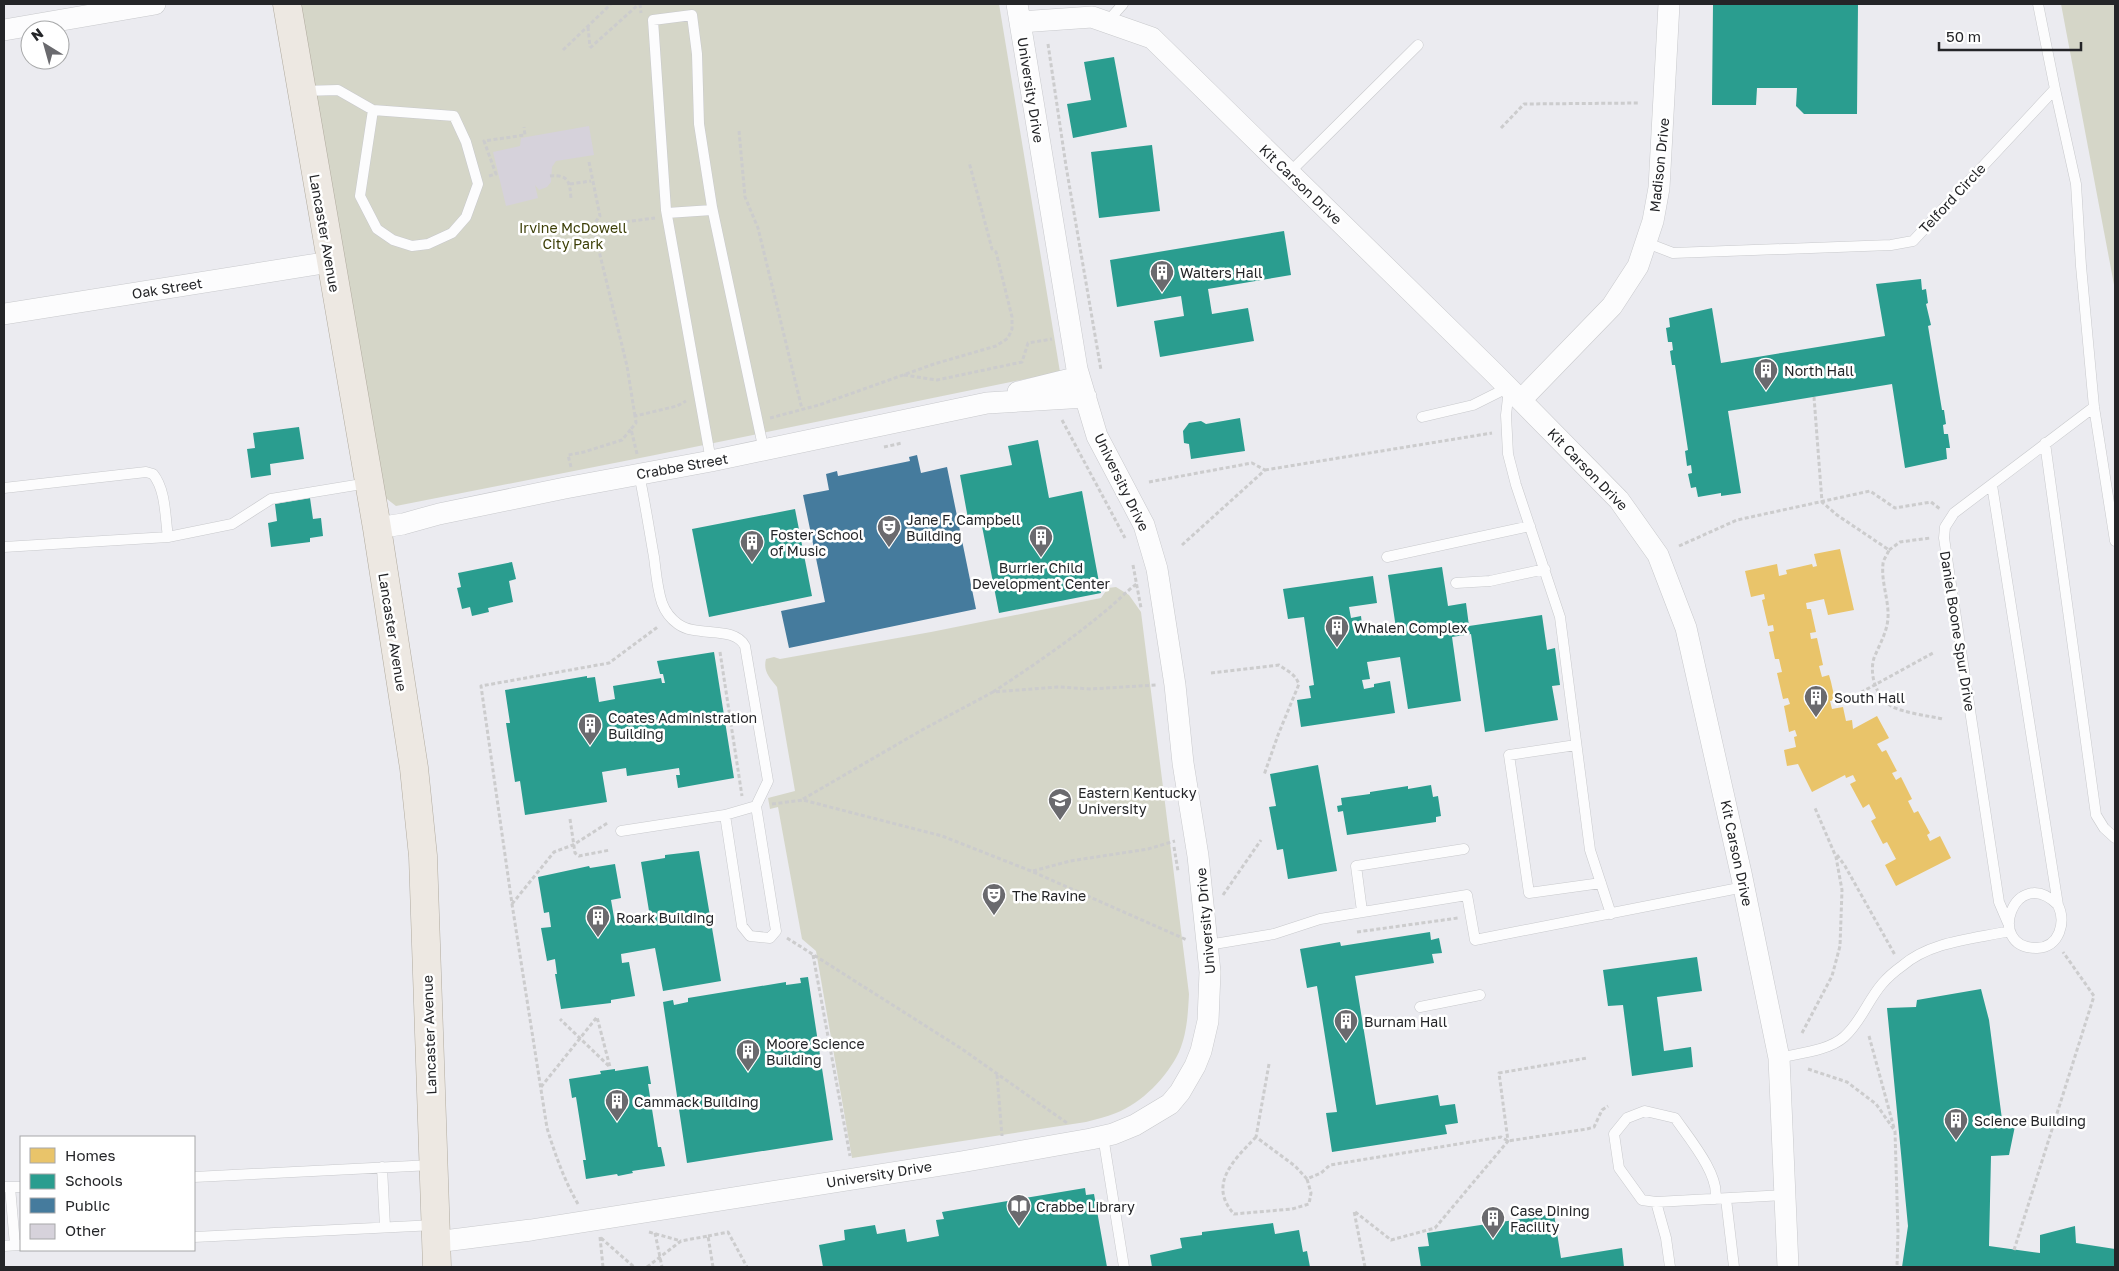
<svg xmlns="http://www.w3.org/2000/svg" width="2119" height="1271" viewBox="0 0 2119 1271" font-family="'Golos Text',sans-serif">
  <style>
    .green { fill: #d5d6c8 }
    .homes { fill: #e9c46a }
    .schools { fill: #2a9d8f }
    .public { fill: #457b9d }
    .building { fill: #d6d2db }
    .lines { fill: none; stroke-linecap: round; stroke-linejoin: round }
    .lane-casing { stroke: #c8c9cc; stroke-width: 11 }
    .street-casing { stroke: #c8c9cc; stroke-width: 22 }
    .primary-casing { stroke: #b1ab9f; stroke-width: 29 }
    .path { stroke: #cccccd; stroke-width: 3; stroke-dasharray: 4 2.5; stroke-linecap: butt }
    .lane { stroke: #fcfcfd; stroke-width: 10 }
    .street { stroke: #fcfcfd; stroke-width: 21 }
    .primary { stroke: #ede8e2; stroke-width: 28 }
    .labels { text-anchor: middle; dominant-baseline: central; stroke-width: 5; stroke-linejoin: round; paint-order: stroke }
    .street-label { font-size: 14px; fill: #242528; stroke: #fff }
    .park-label { font-size: 14px; fill: #3d3f08; stroke: #fff }
    .poi-label { font-size: 14px; fill: #242528; stroke: #fff; text-anchor: start }
  </style>
  <rect width="100%" height="100%" fill="#ebebf0"/>
  <path class="green" d="M 298,4 L 999,4 L 1060,372 L 650,456 L 396,506 L 378,492 Z
    M 2061,4 L 2115,4 L 2115,290 Z
    M 1116,587 L 1129,595 L 1141,612 L 1189,994 C 1188,1013 1187,1034 1179,1052 C 1167,1077 1142,1103 1116,1113 C 1106,1117 1096,1119 1086,1122 L 852,1158 L 816,951 L 802,939 L 778,807 L 770,809 L 768,798 L 795,791 L 777,687 C 769,677 763,671 766,659 L 774,657 L 780,659 L 931,632 L 1101,598 L 1108,588 Z"/>
  <path class="homes" d="M 1840,549 L 1854,610 L 1828,615 L 1824,599 L 1806,603 L 1807,609 L 1811,609 L 1816,632 L 1810,633 L 1811,639 L 1817,638 L 1823,665 L 1819,666 L 1822,677 L 1829,675 L 1831,682 L 1835,700 L 1830,701 L 1832,709 L 1843,707 L 1846,721 L 1852,720 L 1853,729 L 1877,716 L 1889,738 L 1877,744 L 1882,752 L 1886,750 L 1897,771 L 1892,773 L 1896,780 L 1901,777 L 1912,799 L 1908,801 L 1914,813 L 1918,811 L 1930,833 L 1927,835 L 1930,841 L 1940,836 L 1951,858 L 1896,886 L 1885,865 L 1896,859 L 1887,842 L 1883,844 L 1871,821 L 1876,818 L 1869,804 L 1863,808 L 1850,784 L 1856,781 L 1853,775 L 1846,778 L 1845,775 L 1812,792 L 1798,764 L 1787,766 L 1784,750 L 1796,747 L 1794,737 L 1797,736 L 1795,730 L 1789,732 L 1784,706 L 1790,704 L 1788,698 L 1783,699 L 1777,673 L 1782,672 L 1779,659 L 1775,659 L 1769,632 L 1774,631 L 1773,625 L 1768,626 L 1762,600 L 1765,599 L 1764,594 L 1751,597 L 1745,571 L 1777,564 L 1779,576 L 1787,574 L 1786,570 L 1812,564 L 1813,567 L 1817,566 L 1814,554 Z"/>
  <path class="schools" d="M 1713,4 L 1858,4 L 1857,114 L 1804,114 L 1796,106 L 1797,88 L 1757,88 L 1756,105 L 1712,105 Z
    M 1114,57 L 1127,127 L 1073,138 L 1067,104 L 1091,100 L 1084,62 Z
    M 1152,145 L 1160,211 L 1099,218 L 1091,152 Z
    M 1284,231 L 1291,275 L 1208,289 L 1212,314 L 1248,308 L 1254,341 L 1160,357 L 1154,321 L 1184,316 L 1181,296 L 1117,307 L 1110,260 Z
    M 1921,279 L 1922,290 L 1926,289 L 1928,303 L 1926,304 L 1931,325 L 1928,326 L 1942,410 L 1944,410 L 1946,424 L 1943,425 L 1944,434 L 1948,434 L 1950,448 L 1946,448 L 1947,459 L 1905,468 L 1892,384 L 1728,411 L 1741,493 L 1721,496 L 1721,493 L 1698,497 L 1696,487 L 1691,488 L 1688,474 L 1692,473 L 1691,465 L 1687,466 L 1685,451 L 1688,450 L 1675,365 L 1672,365 L 1670,351 L 1673,350 L 1672,342 L 1668,342 L 1666,328 L 1670,327 L 1669,318 L 1712,308 L 1721,363 L 1885,336 L 1876,284 Z
    M 1240,418 L 1245,451 L 1191,459 L 1189,444 L 1184,443 L 1183,431 L 1189,423 L 1201,421 L 1206,424 Z
    M 299,427 L 304,459 L 270,464 L 271,475 L 251,478 L 247,449 L 255,448 L 253,433 Z
    M 1038,440 L 1049,498 L 1082,491 L 1101,593 L 999,613 L 981,521 L 969,524 L 960,475 L 1012,465 L 1008,446 Z
    M 310,498 L 313,519 L 321,518 L 323,536 L 310,538 L 310,542 L 271,547 L 268,523 L 277,521 L 275,504 Z
    M 795,509 L 812,596 L 709,617 L 692,529 Z
    M 512,562 L 516,579 L 509,581 L 513,602 L 488,608 L 489,612 L 472,616 L 470,607 L 462,609 L 457,588 L 461,587 L 458,573 Z
    M 1442,567 L 1448,606 L 1466,603 L 1469,626 L 1542,615 L 1547,650 L 1555,648 L 1560,685 L 1552,686 L 1558,720 L 1485,732 L 1471,634 L 1452,637 L 1461,701 L 1408,709 L 1400,657 L 1367,662 L 1370,679 L 1362,680 L 1364,689 L 1374,687 L 1374,684 L 1390,681 L 1395,713 L 1301,727 L 1297,700 L 1311,698 L 1309,686 L 1314,685 L 1304,617 L 1288,619 L 1283,589 L 1373,576 L 1377,603 L 1349,607 L 1351,618 L 1361,616 L 1363,633 L 1396,628 L 1388,575 Z
    M 714,652 L 734,778 L 678,788 L 676,775 L 680,775 L 679,768 L 627,776 L 626,768 L 602,772 L 607,802 L 525,815 L 520,781 L 515,782 L 506,723 L 510,723 L 505,690 L 587,676 L 587,678 L 595,677 L 599,702 L 615,699 L 613,686 L 661,678 L 662,683 L 665,683 L 663,674 L 660,674 L 657,661 Z
    M 1318,765 L 1337,871 L 1288,879 L 1283,849 L 1277,850 L 1269,807 L 1276,806 L 1270,774 Z
    M 1431,785 L 1433,797 L 1438,796 L 1441,816 L 1436,817 L 1436,822 L 1347,835 L 1343,811 L 1338,812 L 1337,806 L 1342,805 L 1341,798 L 1370,794 L 1370,792 L 1408,786 L 1408,789 Z
    M 699,851 L 721,981 L 663,991 L 655,948 L 621,954 L 622,963 L 629,962 L 635,996 L 611,1000 L 611,1003 L 561,1009 L 555,974 L 557,974 L 555,959 L 547,961 L 541,928 L 551,927 L 549,912 L 544,913 L 538,877 L 589,866 L 590,868 L 615,864 L 621,898 L 611,900 L 615,923 L 650,917 L 641,862 L 665,858 L 665,855 Z
    M 1430,932 L 1431,940 L 1439,938 L 1442,953 L 1432,954 L 1434,963 L 1355,976 L 1376,1105 L 1438,1095 L 1440,1106 L 1455,1104 L 1458,1123 L 1445,1125 L 1447,1134 L 1332,1152 L 1326,1113 L 1337,1112 L 1317,986 L 1307,988 L 1300,949 L 1340,942 L 1341,946 Z
    M 1697,957 L 1702,991 L 1657,997 L 1664,1051 L 1691,1047 L 1693,1067 L 1632,1076 L 1623,1005 L 1608,1006 L 1603,970 Z
    M 808,977 L 833,1140 L 687,1163 L 663,1002 L 673,1000 L 674,1005 L 688,1002 L 688,998 L 786,982 L 786,985 L 801,983 L 800,978 Z
    M 1981,989 L 1989,1020 L 2003,1127 L 2015,1126 L 2009,1155 L 1991,1156 L 1989,1246 L 2040,1253 L 2040,1235 L 2075,1226 L 2076,1243 L 2115,1249 L 2115,1267 L 1902,1267 L 1908,1226 L 1887,1008 L 1916,1007 L 1917,1000 Z
    M 648,1066 L 651,1084 L 648,1084 L 658,1147 L 661,1147 L 665,1166 L 632,1171 L 633,1173 L 618,1176 L 617,1174 L 586,1179 L 583,1160 L 586,1160 L 576,1097 L 572,1098 L 569,1079 L 601,1074 L 600,1071 L 615,1069 L 615,1071 Z
    M 1085,1188 L 1086,1195 L 1094,1194 L 1107,1267 L 823,1267 L 819,1245 L 845,1240 L 844,1230 L 875,1225 L 877,1234 L 905,1229 L 907,1242 L 939,1236 L 936,1220 L 944,1219 L 942,1212 Z
    M 1554,1214 L 1561,1258 L 1622,1248 L 1624,1267 L 1421,1267 L 1418,1247 L 1429,1246 L 1427,1233 Z
    M 1273,1223 L 1275,1234 L 1299,1230 L 1303,1252 L 1307,1251 L 1310,1267 L 1152,1267 L 1150,1255 L 1182,1248 L 1180,1238 L 1202,1235 L 1202,1232 Z"/>
  <path class="public" d="M 917,455 L 921,473 L 947,467 L 976,609 L 789,648 L 781,611 L 825,602 L 803,495 L 829,490 L 826,474 L 837,471 L 838,476 L 910,461 L 909,457 Z"/>
  <path class="building" d="M 589,126 L 594,155 L 556,161 L 552,167 L 551,182 L 547,187 L 539,190 L 535,185 L 538,198 L 506,206 L 493,152 L 520,146 L 521,138 Z"/>
  <g class="lines">
    <g class="lane-casing">
      <path id="lane" d="M 1107,22 L 1123,4
        M 2055,89 L 2076,184 L 2081,266 L 2094,407 L 2115,541
        M 302,91 L 338,90 L 373,110 L 454,116 L 466,142 L 478,184 L 466,217 L 452,233 L 428,244 L 412,246 L 393,240 L 377,229 L 360,196 L 373,110
        M 1289,173 L 1418,45
        M 667,213 L 712,210
        M 1647,243 L 1673,253 L 1891,245 L 1913,241 L 2055,89 L 2038,4
        M 1509,389 L 1506,415 L 1508,454 L 1516,485 L 1560,617 L 1590,850 L 1611,914
        M 1422,417 L 1473,405 L 1509,387
        M 2045,443 L 2096,815 L 2104,828 L 2115,838
        M 711,461 L 666,210 L 653,20 L 692,15 L 697,54 L 699,124 L 712,207 L 764,451
        M 1992,485 L 2058,905 C 2066,922 2060,947 2037,948 C 1984,949 2015,862 2058,905
        M 4,488 L 146,472 L 153,474 C 166,490 165,517 168,537
        M 4,547 L 168,537 L 232,524 L 271,499 L 368,483
        M 1387,557 L 1530,526
        M 1456,583 L 1490,581 L 1545,569
        M 1576,745 L 1509,755 L 1529,893 L 1601,883
        M 725,815 L 742,926 L 750,936 L 770,938 L 776,931 L 756,806
        M 621,831 L 725,815 L 756,806 L 768,781 L 745,646 C 734,625 697,638 678,624 C 671,619 665,611 662,603 C 657,588 656,572 654,557 C 649,529 645,502 639,474
        M 1362,911 L 1356,866 L 1464,849
        M 2008,923 L 1999,902 L 1944,538 L 1945,527 L 1954,513 L 2094,407
        M 1208,945 L 1274,934 L 1320,919 L 1467,895 L 1475,940 L 1744,887
        M 1420,1007 L 1480,995
        M 1779,1058 C 1799,1053 1828,1051 1844,1037 C 1861,1022 1868,1000 1882,984 C 1888,977 1895,971 1902,966 C 1931,941 1974,939 2010,931
        M 1103,1136 L 1124,1267
        M 382,1167 L 385,1227
        M 194,1177 L 432,1165
        M 5,1187 L 21,1187
        M 10,1187 L 15,1245
        M 1715,1199 C 1721,1176 1688,1137 1675,1118 L 1645,1111 L 1627,1118 L 1614,1134 L 1619,1168 L 1642,1200 L 1656,1202 L 1785,1195
        M 1726,1199 L 1734,1267
        M 1656,1202 L 1666,1238 L 1670,1267
        M 194,1237 L 435,1225
        M 4,1246 L 20,1245"/>
    </g>
    <g class="street-casing">
      <path id="street" d="M 1020,22 L 1092,17 L 1152,38 L 1494,373 L 1619,500 L 1658,555 L 1686,628 L 1741,873 L 1779,1058 L 1788,1267
        M 4,30 L 155,4
        M 4,314 L 330,262
        M 1018,392 L 1079,377
        M 1521,400 L 1612,306 L 1638,266 L 1653,221 L 1659,188 L 1669,4
        M 377,528 L 403,524 L 439,514 L 565,488 L 711,461 L 987,403 L 1086,397
        M 436,1242 L 531,1230 L 961,1162 L 1091,1139 L 1113,1134 L 1135,1125 L 1170,1104 L 1180,1092 L 1195,1066 L 1201,1051 L 1208,1021 L 1210,972 L 1198,856 L 1183,763 L 1175,685 L 1157,569 L 1144,525 L 1097,436 L 1077,369 L 1017,4"/>
    </g>
    <g class="primary-casing">
      <path id="primary" d="M 287,4 L 377,528 L 414,768 L 423,856 L 437,1267"/>
    </g>
    <path class="path" d="M 640,4 L 641,13
      M 588,27 L 590,47
      M 1048,44 L 1066,166 L 1101,370
      M 590,48 L 639,4
      M 563,50 L 611,4
      M 1501,128 L 1524,104 L 1640,103
      M 739,131 L 745,197 L 758,228 L 802,409
      M 589,162 L 600,216 L 593,225
      M 489,176 L 496,174 L 484,141 L 525,135 L 524,127
      M 550,176 C 569,174 570,183 571,199
      M 570,184 L 591,181
      M 904,375 L 937,380 L 1022,362 L 1028,343 L 1052,339
      M 1814,397 L 1822,502 L 1837,515 L 1889,550 C 1887,555 1883,560 1883,564 C 1881,582 1889,600 1888,618 C 1887,633 1879,645 1874,658 C 1869,674 1876,697 1891,706 C 1903,713 1930,716 1943,719
      M 635,416 L 627,366 L 593,226 L 655,218
      M 770,418 L 819,405 L 934,364 L 996,346 L 1008,338 L 1012,329 L 1012,317 L 996,252 L 992,249 L 969,162
      M 1062,420 L 1125,538
      M 884,447 L 902,443
      M 637,454 L 631,429 L 636,423 L 635,416 L 677,406 L 686,401
      M 571,467 L 568,455 L 584,452 L 622,440 L 631,429
      M 1265,470 L 1492,433
      M 1149,482 L 1252,463 L 1265,470 L 1182,545
      M 1679,546 L 1737,520 L 1870,491 L 1895,508 L 1931,502 L 1940,509
      M 1889,550 L 1900,542 L 1930,538
      M 1133,565 L 1141,608
      M 720,652 L 742,796
      M 1211,673 L 1279,665 L 1291,673 L 1296,678 L 1299,684 L 1278,735 L 1264,775
      M 993,692 C 1031,667 1068,642 1103,613 C 1115,604 1125,592 1138,583
      M 1838,705 L 1933,653
      M 803,799 L 922,730 L 993,692 L 1059,687 L 1090,689 L 1156,685
      M 772,804 L 803,800 L 942,836 L 1031,871 L 1187,940
      M 570,819 L 575,853 L 579,856 L 610,850
      M 1174,847 L 1178,871
      M 1837,855 L 1845,866 L 1895,955
      M 1033,871 L 1070,861 L 1148,849 L 1175,841
      M 1223,895 L 1261,840
      M 512,904 L 554,852 L 573,845 L 609,822
      M 1357,932 L 1458,918
      M 787,938 L 962,1049 L 1067,1123
      M 813,955 L 850,1156
      M 1802,1033 L 1832,976 L 1840,946 L 1842,890 L 1836,857 L 1815,808
      M 1869,1036 L 1894,1128
      M 1269,1064 L 1256,1137 L 1295,1166 L 1307,1179 L 1321,1173 L 1330,1165 L 1501,1137 L 1508,1141 L 1587,1129 L 1594,1127 L 1602,1110 L 1608,1106
      M 1808,1069 L 1847,1082 L 1876,1104 L 1895,1131 L 1898,1232 L 1897,1267
      M 997,1075 L 1002,1136
      M 541,1087 L 597,1017 L 610,1067 L 560,1019
      M 1256,1137 C 1235,1159 1207,1184 1234,1214 L 1292,1209 L 1309,1204 L 1311,1193 L 1307,1179
      M 578,1204 C 564,1180 555,1154 547,1128 L 512,904 L 481,686 L 609,663 L 659,626
      M 649,1232 L 681,1241
      M 655,1233 L 662,1267
      M 708,1236 L 728,1232 L 747,1267
      M 600,1237 L 603,1267
      M 601,1238 L 634,1267
      M 2014,1250 L 2094,996 L 2063,952
      M 647,1267 L 681,1241 L 708,1236 L 713,1267
      M 1365,1267 L 1354,1211 L 1391,1240 L 1435,1228 L 1508,1141 L 1499,1073 L 1587,1058"/>
    <use href="#lane" class="lane"/>
    <use href="#street" class="street"/>
    <use href="#primary" class="primary"/>
  </g>
  <defs>
    <g id="building-pin" transform="scale(1.25)"><path d="M0 17L-7.5 6A9.5 9.5 0 1 1 7.5 6Z" fill="#6a6a6e" stroke="#fff"/><path d="M-4-6H4V6H1V3H-1V6H-4ZM-2.5-4.3h1.7v1.8h-1.7ZM.8-4.3h1.7v1.8H.8ZM-2.5-1h1.7V.8h-1.7ZM.8-1h1.7V.8H.8Z" fill="#fff"/></g>
    <g id="theatre-pin" transform="scale(1.25)"><path d="M0 17L-7.5 6A9.5 9.5 0 1 1 7.5 6Z" fill="#6a6a6e" stroke="#fff"/><path d="M-5-5.5Q0-4 5-5.5V0Q5 5 0 6Q-5 5-5 0ZM-3.3-2.5H-1v1.5H-3.3ZM1-2.5H3.3v1.5H1ZM-2.8 1Q0 5.5 2.8 1Z" fill="#fff"/></g>
    <g id="university-pin" transform="scale(1.25)"><path d="M0 17L-7.5 6A9.5 9.5 0 1 1 7.5 6Z" fill="#6a6a6e" stroke="#fff"/><path d="M0-5L7-2L0 1L-7-2ZM-4 1L0 2.5L4 1V4Q0 6-4 4Z" fill="#fff"/></g>
    <g id="library-pin" transform="scale(1.25)"><path d="M0 17L-7.5 6A9.5 9.5 0 1 1 7.5 6Z" fill="#6a6a6e" stroke="#fff"/><path d="M-6-4Q-3-5.5-.7-3.5V5Q-3 3-6 4ZM6-4Q3-5.5 .7-3.5V5Q3 3 6 4Z" fill="#fff"/></g>
  </defs>
  <g fill-rule="evenodd">
    <use href="#building-pin" x="1162" y="272"/>
    <use href="#building-pin" x="1766" y="370"/>
    <use href="#theatre-pin" x="889" y="527"/>
    <use href="#building-pin" x="1041" y="537"/>
    <use href="#building-pin" x="752" y="542"/>
    <use href="#building-pin" x="1337" y="627"/>
    <use href="#building-pin" x="1816" y="697"/>
    <use href="#building-pin" x="590" y="725"/>
    <use href="#university-pin" x="1060" y="800"/>
    <use href="#theatre-pin" x="994" y="895"/>
    <use href="#building-pin" x="598" y="917"/>
    <use href="#building-pin" x="1346" y="1021"/>
    <use href="#building-pin" x="748" y="1051"/>
    <use href="#building-pin" x="617" y="1101"/>
    <use href="#building-pin" x="1956" y="1120"/>
    <use href="#library-pin" x="1019" y="1206"/>
    <use href="#building-pin" x="1493" y="1218"/>
  </g>
  <g class="labels">
    <g class="street-label">
      <text transform="translate(1031 90) rotate(81)">University Drive</text>
      <text transform="translate(1659 165) rotate(-84)">Madison Drive</text>
      <text transform="translate(1301 184) rotate(44)">Kit Carson Drive</text>
      <text transform="translate(1952 198) rotate(-47)">Telford Circle</text>
      <text transform="translate(325 233) rotate(80)">Lancaster Avenue</text>
      <text transform="translate(167 288) rotate(-9)">Oak Street</text>
      <text transform="translate(682 466) rotate(-10)">Crabbe Street</text>
      <text transform="translate(1588 469) rotate(46)">Kit Carson Drive</text>
      <text transform="translate(1122 482) rotate(64)">University Drive</text>
      <text transform="translate(1958 631) rotate(81)">Daniel Boone Spur Drive</text>
      <text transform="translate(393 632) rotate(81)">Lancaster Avenue</text>
      <text transform="translate(1737 853) rotate(78)">Kit Carson Drive</text>
      <text transform="translate(1205 921) rotate(-95)">University Drive</text>
      <text transform="translate(429 1035) rotate(-92)">Lancaster Avenue</text>
      <text transform="translate(879 1174) rotate(-9)">University Drive</text>
    </g>
    <g class="park-label">
      <text x="573" y="227">Irvine McDowell<tspan x="573" dy="16">City Park</tspan></text>
    </g>
    <g class="poi-label">
      <text x="1180" y="272">Walters Hall</text>
      <text x="1784" y="370">North Hall</text>
      <text x="906" y="519">Jane F. Campbell<tspan x="906" dy="16">Building</tspan></text>
      <text x="770" y="534">Foster School<tspan x="770" dy="16">of Music</tspan></text>
      <text x="1041" y="567" text-anchor="middle">Burrier Child<tspan x="1041" dy="16">Development Center</tspan></text>
      <text x="1354" y="627">Whalen Complex</text>
      <text x="1834" y="697">South Hall</text>
      <text x="608" y="717">Coates Administration<tspan x="608" dy="16">Building</tspan></text>
      <text x="1078" y="792">Eastern Kentucky<tspan x="1078" dy="16">University</tspan></text>
      <text x="1012" y="895">The Ravine</text>
      <text x="616" y="917">Roark Building</text>
      <text x="1364" y="1021">Burnam Hall</text>
      <text x="766" y="1043">Moore Science<tspan x="766" dy="16">Building</tspan></text>
      <text x="634" y="1101">Cammack Building</text>
      <text x="1974" y="1120">Science Building</text>
      <text x="1036" y="1206">Crabbe Library</text>
      <text x="1510" y="1210">Case Dining<tspan x="1510" dy="16">Facility</tspan></text>
    </g>
  </g>
  <rect width="2119" height="1271" fill="none" stroke="#242528" stroke-width="10"/>
  <rect x="20" y="1136" width="175" height="115" fill="#ffffff" stroke="#a7a8a9"/>
  <rect x="30" y="1148" width="25" height="15" fill="#e9c46a" stroke="#a7a8a9"/>
  <text x="65" y="1161" font-size="15" fill="#242528">Homes</text>
  <rect x="30" y="1174" width="25" height="15" fill="#2a9d8f" stroke="#a7a8a9"/>
  <text x="65" y="1186" font-size="15" fill="#242528">Schools</text>
  <rect x="30" y="1198" width="25" height="15" fill="#457b9d" stroke="#a7a8a9"/>
  <text x="65" y="1211" font-size="15" fill="#242528">Public</text>
  <rect x="30" y="1224" width="25" height="15" fill="#d6d2db" stroke="#a7a8a9"/>
  <text x="65" y="1236" font-size="15" fill="#242528">Other</text>
  <g transform="translate(45 45) rotate(323)"><circle r="24" fill="#ffffff" stroke="#a7a8a9"/>
  <path d="M0-4L9 19L0 12L-9 19Z" fill="#6a6a6e"/>
  <text y="-8" font-size="14" font-weight="bold" text-anchor="middle" fill="#242528">N</text>
  </g>
  <path d="M1939 42v8h142v-8" fill="none" stroke="#242528" stroke-width="2.5"/>
  <text x="1946" y="42" font-size="15" fill="#242528" stroke="#ffffff" stroke-width="4" paint-order="stroke">50 m</text>
</svg>
